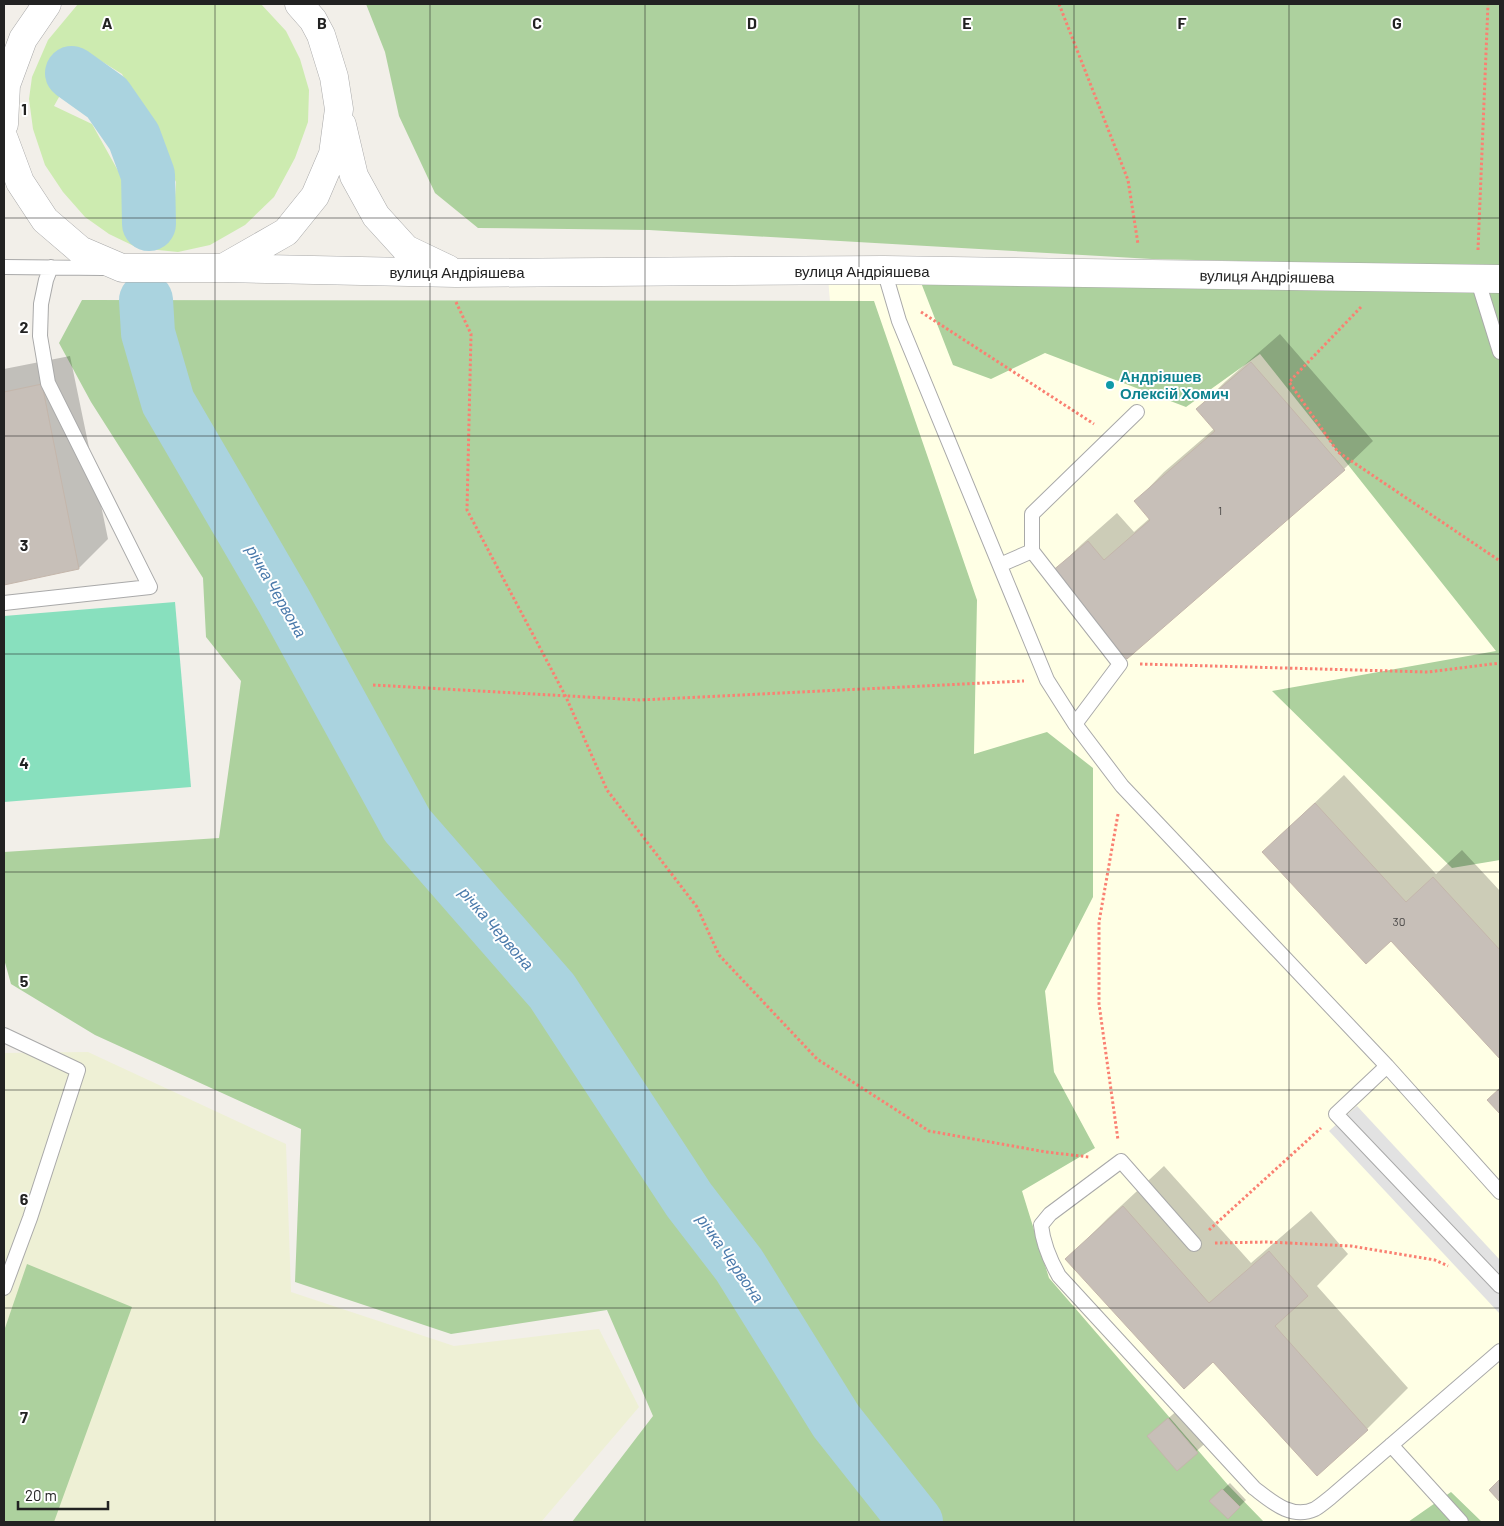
<svg xmlns="http://www.w3.org/2000/svg" width="1504" height="1526" viewBox="0 0 1504 1526" font-family="Barlow,sans-serif">
  <style>
    .education { fill: #ffffe5 }
    .farmland { fill: #eef0d5 }
    .grass { fill: #cdebb0; fill-rule: evenodd }
    .forest { fill: #add19e }
    .pitch { fill: #88e0be }
    .parking { fill: #e2e2e2 }
    .shadow { fill: #0003 }
    .lines { fill: none; stroke-linecap: round; stroke-linejoin: round }
    .river { stroke: #aad3df; stroke-width: 54 }
    .building { fill: #c7bfb8; stroke: #c4b6ab }
    .service-casing { stroke: #a9a9a9; stroke-width: 16 }
    .tertiary-casing { stroke: #a9a9a9; stroke-width: 29 }
    .path { stroke: #fa8072; stroke-width: 3; stroke-dasharray: 2.5 2.5; stroke-linecap: butt }
    .service { stroke: #fff; stroke-width: 14 }
    .tertiary { stroke: #fff; stroke-width: 28 }
    .grid { fill: none; stroke: #222; stroke-width: 1; stroke-opacity: 0.55 }
    .culture-dot { fill: #0f9aa8; stroke: #fff; stroke-width: 2 }
    .labels { text-anchor: middle; dominant-baseline: central; stroke-width: 4; stroke-linejoin: round; paint-order: stroke }
    .number-label { font-size: 12px; fill: #4b4948 }
    .street-label { font-size: 15px; fill: #222; stroke: #fff }
    .culture-label { font-size: 15px; font-weight: bold; fill: #0d838f; stroke: #fff; text-anchor: start }
    .water-label { font-size: 16px; font-style: italic; fill: #4a7aab; stroke: #fff }
    .grid-label { font-size: 16px; text-anchor: middle; font-weight: bold; fill: #222; stroke: #fff; stroke-width: 4; stroke-linejoin: round; paint-order: stroke }
  </style>
  <rect width="100%" height="100%" fill="#f2efe9"/>
  <path class="education" d="M 828,278 L 1500,293 L 1500,1522 L 1015,1522 L 925,1414 Z"/>
  <path class="farmland" d="M 88,1052 L 286,1144 L 291,1292 L 454,1346 L 599,1329 L 639,1407 L 541,1522 L 4,1522 L 4,1053 Z"/>
  <path class="grass" d="M 78,4 L 261,4 L 286,31 L 300,59 L 309,90 L 308,122 L 295,158 L 274,197 L 245,225 L 210,245 L 178,252 L 138,248 L 109,234 L 85,217 L 63,192 L 45,165 L 33,129 L 29,99 L 32,77 L 48,40 ZM 85,51 L 122,74 L 176,182 L 173,228 L 136,230 L 131,194 L 92,124 L 54,106 Z"/>
  <path class="forest" d="M 366,4 L 1500,4 L 1500,267 L 1152,259 L 649,230 L 478,228 L 435,193 L 399,116 L 385,52 Z
    M 920,280 L 1500,291 L 1500,860 L 1452,868 L 1272,691 L 1496,651 L 1260,354 L 1186,407 L 1045,353 L 991,379 L 953,365 Z
    M 82,300 L 874,301 L 977,600 L 974,754 L 1047,732 L 1093,768 L 1093,897 L 1045,991 L 1054,1072 L 1095,1148 L 1022,1191 L 1049,1278 L 1228,1485 L 1264,1522 L 572,1522 L 653,1416 L 607,1310 L 451,1334 L 295,1282 L 301,1129 L 95,1035 L 11,984 L 4,959 L 4,852 L 219,838 L 241,681 L 206,637 L 203,578 L 91,402 L 59,343 Z
    M 27,1264 L 132,1307 L 54,1522 L 4,1522 L 4,1331 Z
    M 1451,1492 L 1482,1522 L 1408,1522 Z"/>
  <path class="pitch" d="M 175,602 L 191,787 L 4,802 L 4,616 Z"/>
  <path class="parking" d="M 1357,1106 L 1500,1260 L 1500,1314 L 1329,1131 Z"/>
  <path class="shadow" d="M 1280,334 L 1373,441 L 1344,469 L 1127,657 L 1053,572 L 1082,544 L 1117,513 L 1134,532 L 1150,518 L 1136,501 L 1164,472 L 1214,429 L 1197,409 L 1226,381 Z
    M 70,356 L 108,539 L 79,568 L 4,583 L 4,369 Z
    M 1344,775 L 1436,874 L 1462,850 L 1500,891 L 1500,1057 L 1391,939 L 1263,852 Z
    M 1164,1166 L 1251,1263 L 1311,1211 L 1348,1254 L 1317,1286 L 1408,1388 L 1367,1429 L 1213,1361 L 1067,1259 L 1108,1218 Z
    M 1183,1405 L 1212,1437 L 1177,1469 L 1149,1436 Z
    M 1230,1483 L 1246,1500 L 1228,1518 L 1211,1501 Z"/>
  <g class="lines">
    <path class="river" d="M 72,73 L 107,98 L 134,137 L 148,175 L 149,224
      M 146,300 L 148,333 L 168,402 L 284,601 L 407,825 L 552,991 L 689,1200 L 739,1265 L 836,1421 L 916,1522"/>
  </g>
  <path class="building" d="M 1251,362 L 1345,470 L 1127,659 L 1051,572 L 1088,541 L 1104,560 L 1150,520 L 1134,501 L 1215,431 L 1196,409 Z
    M 42,384 L 79,569 L 4,585 L 4,392 Z
    M 1315,803 L 1406,902 L 1433,877 L 1500,950 L 1500,1059 L 1391,941 L 1366,964 L 1262,852 Z
    M 1500,1088 L 1500,1114 L 1487,1100 Z
    M 1123,1206 L 1209,1303 L 1269,1251 L 1308,1296 L 1275,1326 L 1368,1430 L 1317,1476 L 1213,1362 L 1184,1389 L 1065,1259 Z
    M 1168,1418 L 1198,1453 L 1177,1471 L 1147,1436 Z
    M 1500,1479 L 1500,1502 L 1489,1490 Z
    M 1222,1489 L 1240,1507 L 1228,1519 L 1209,1501 Z"/>
  <g class="lines">
    <g class="service-casing">
      <path id="service" d="M 4,267 L 103,268
        M 884,270 L 899,321 L 1047,680 L 1075,724 L 1122,786 L 1387,1066 L 1500,1192
        M 1477,278 L 1500,352
        M 1032,551 L 1032,514 L 1137,412
        M 1000,565 L 1032,551 L 1120,664 L 1075,724
        M 4,603 L 150,587 L 48,383 L 40,336 L 41,304 L 46,280 L 51,267
        M 4,1035 L 78,1070 L 30,1218 L 4,1288
        M 1387,1066 L 1336,1114 L 1500,1286
        M 1194,1244 L 1121,1161 L 1050,1214 L 1041,1225 C 1043,1244 1050,1260 1059,1276 L 1254,1488 C 1271,1501 1291,1520 1315,1509 C 1320,1506 1326,1501 1331,1497 L 1500,1351
        M 1391,1445 L 1461,1522"/>
    </g>
    <g class="tertiary-casing">
      <path id="tertiary" d="M 4,124 L 6,85 L 23,39 L 47,4
        M 342,125 L 354,176 L 376,216 L 406,249 L 448,269
        M 4,139 L 20,182 L 45,220 L 80,250 L 122,268 L 223,268 L 456,273 L 884,270 L 1500,279
        M 223,268 L 286,232 L 315,196 L 333,154 L 339,109 L 334,77 L 321,35 L 313,20 L 299,4"/>
    </g>
    <path class="path" d="M 1059,4 L 1128,180 L 1138,244
      M 1478,250 L 1488,4
      M 456,302 L 471,334 L 467,510 L 566,697 L 607,790 L 697,907 L 719,955 L 817,1059 L 929,1131 L 1046,1152 L 1089,1157
      M 1361,307 L 1289,382 L 1338,452 L 1500,561
      M 921,312 L 1094,424
      M 1140,664 L 1428,672 L 1500,663
      M 373,685 L 640,700 L 1024,681
      M 1118,814 L 1099,922 L 1099,1004 L 1118,1140
      M 1209,1230 L 1321,1128
      M 1215,1243 L 1267,1242 L 1351,1246 L 1435,1260 L 1448,1266"/>
    <use href="#service" class="service"/>
    <use href="#tertiary" class="tertiary"/>
  </g>
  <path class="grid" d="M 215,4 L 215,1522M 430,4 L 430,1522M 645,4 L 645,1522M 859,4 L 859,1522M 1074,4 L 1074,1522M 1289,4 L 1289,1522M 4,218 L 1500,218M 4,436 L 1500,436M 4,654 L 1500,654M 4,872 L 1500,872M 4,1090 L 1500,1090M 4,1308 L 1500,1308"/>
  <circle class="culture-dot" cx="1110" cy="385" r="5"/>
  <g class="labels">
    <g class="number-label">
      <text x="1220" y="510">1</text>
      <text x="1399" y="921">30</text>
    </g>
    <g class="street-label">
      <text x="862" y="271">вулиця Андріяшева</text>
      <text x="457" y="272">вулиця Андріяшева</text>
      <text transform="translate(1267 276) rotate(1)">вулиця Андріяшева</text>
    </g>
    <g class="culture-label">
      <text x="1120" y="376">Андріяшев<tspan x="1120" dy="17">Олексій Хомич</tspan></text>
    </g>
    <g class="water-label">
      <text transform="translate(277 591) rotate(60)">річка Червона</text>
      <text transform="translate(497 928) rotate(49)">річка Червона</text>
      <text transform="translate(731 1258) rotate(55)">річка Червона</text>
    </g>
  </g>
  <g class="grid-label">
    <text x="107" y="29">A</text>
    <text x="322" y="29">B</text>
    <text x="537" y="29">C</text>
    <text x="752" y="29">D</text>
    <text x="967" y="29">E</text>
    <text x="1182" y="29">F</text>
    <text x="1397" y="29">G</text>
    <text x="24" y="115">1</text>
    <text x="24" y="333">2</text>
    <text x="24" y="551">3</text>
    <text x="24" y="769">4</text>
    <text x="24" y="987">5</text>
    <text x="24" y="1205">6</text>
    <text x="24" y="1423">7</text>
  </g>
  <rect width="1504" height="1526" fill="none" stroke="#222222" stroke-width="10"/>
  <path d="M18 1501v8h90v-8" fill="none" stroke="#222222" stroke-width="2.5"/>
  <text x="25" y="1501" font-size="15" fill="#222222" stroke="#ffffff" stroke-width="4" paint-order="stroke">20 m</text>
</svg>
